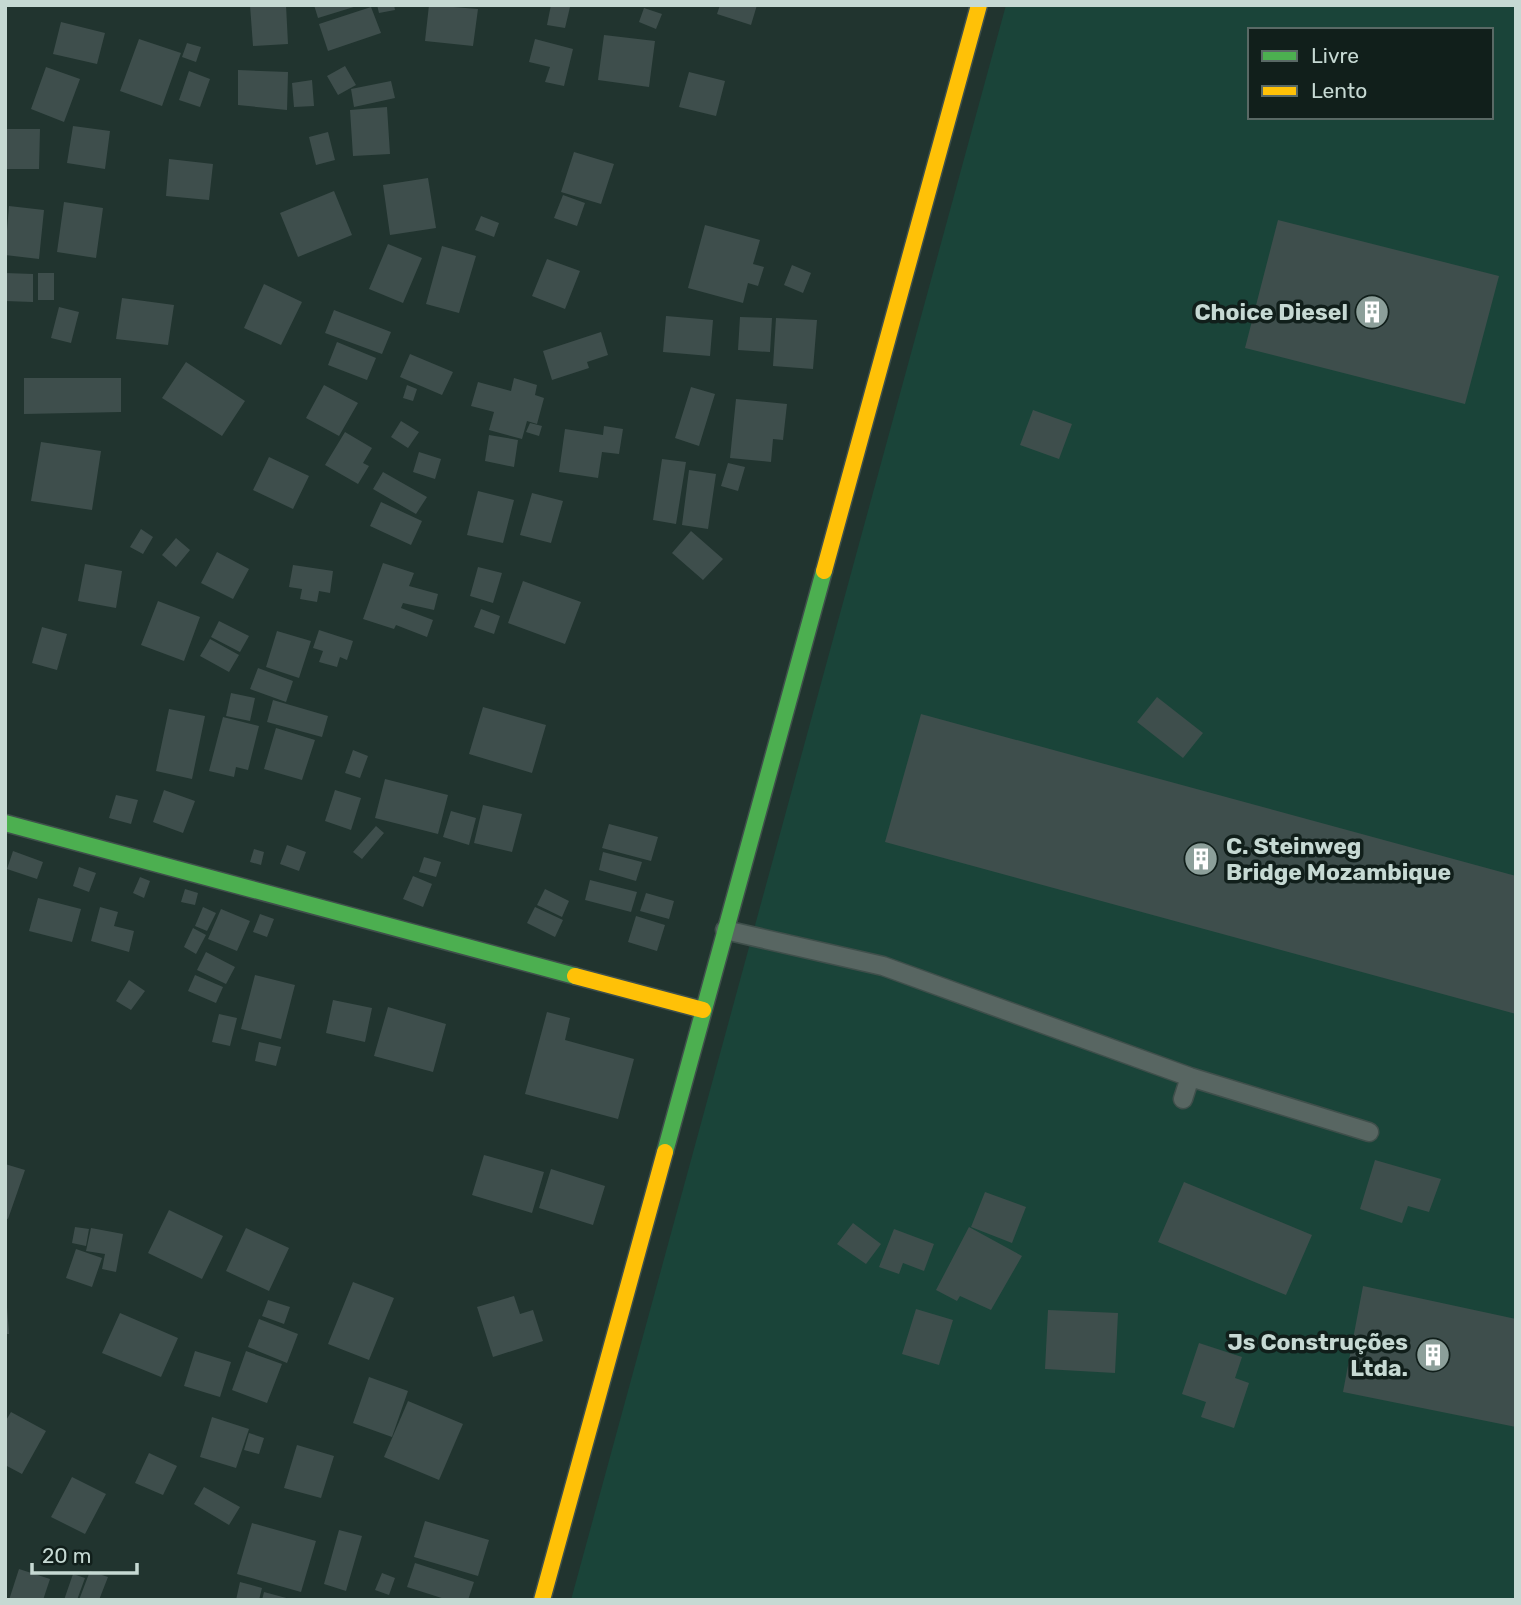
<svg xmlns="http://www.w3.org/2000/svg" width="1521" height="1605" viewBox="0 0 1521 1605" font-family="Rubik,sans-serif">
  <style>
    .built { fill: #1a4439; fill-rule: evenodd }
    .building { fill: #3e4e4c }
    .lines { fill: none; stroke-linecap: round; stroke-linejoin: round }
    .lane-casing { stroke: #3f4f4b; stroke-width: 21 }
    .fast-casing { stroke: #3f4f4b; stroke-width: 19 }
    .slow-casing { stroke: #3f4f4b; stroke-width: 19 }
    .lane { stroke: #586662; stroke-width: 18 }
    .fast { stroke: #4caf50; stroke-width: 16 }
    .slow { stroke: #ffc107; stroke-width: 16 }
    .labels { text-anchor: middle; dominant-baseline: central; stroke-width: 7; stroke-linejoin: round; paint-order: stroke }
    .poi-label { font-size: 23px; font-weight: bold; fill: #c6d9d3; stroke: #111f1b; text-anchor: end }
  </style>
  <rect width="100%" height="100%" fill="#21342f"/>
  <path class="built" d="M 1006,5 L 1516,5 L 1516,1600 L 571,1600 ZM 1250,30 L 1491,30 L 1491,117 L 1250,117 Z"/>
  <path class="building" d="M 250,5 L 286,5 L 288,44 L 253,46 Z
    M 314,5 L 357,5 L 357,6 L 318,18 Z
    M 377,5 L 394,5 L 395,10 L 379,13 Z
    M 429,5 L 478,9 L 473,46 L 425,41 Z
    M 551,5 L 570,7 L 565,28 L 547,25 Z
    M 720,5 L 757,5 L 751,25 L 717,14 Z
    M 371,7 L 381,33 L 328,51 L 319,24 Z
    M 644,8 L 662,14 L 656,29 L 639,22 Z
    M 61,22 L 105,33 L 97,64 L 53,54 Z
    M 604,35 L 655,41 L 649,87 L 598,80 Z
    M 139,39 L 181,53 L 162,106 L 120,91 Z
    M 535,39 L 573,49 L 564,86 L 545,82 L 550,67 L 529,62 Z
    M 187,43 L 201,47 L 196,62 L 182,57 Z
    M 345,66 L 356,85 L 338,95 L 327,76 Z
    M 46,67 L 80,79 L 64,122 L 31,109 Z
    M 238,70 L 288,72 L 287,110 L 238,105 Z
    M 189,71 L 210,79 L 200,107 L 179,100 Z
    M 689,72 L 725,81 L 716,116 L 679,107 Z
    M 312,80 L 314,106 L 294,107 L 292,83 Z
    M 391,81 L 395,98 L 354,107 L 351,89 Z
    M 387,107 L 390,154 L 353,156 L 350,110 Z
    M 73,126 L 110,131 L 105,169 L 67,163 Z
    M 5,129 L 40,129 L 39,169 L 5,169 Z
    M 328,132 L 335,160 L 316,165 L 309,137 Z
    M 574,152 L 614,164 L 601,204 L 561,192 Z
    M 169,159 L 213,164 L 209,200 L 166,196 Z
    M 428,178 L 436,228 L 390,235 L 383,185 Z
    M 334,191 L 352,235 L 298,257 L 280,213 Z
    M 563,195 L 585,203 L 577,226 L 554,218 Z
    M 64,202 L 103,208 L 96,258 L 57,252 Z
    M 9,206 L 44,210 L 39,259 L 5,255 Z
    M 481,216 L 499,223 L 494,237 L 475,230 Z
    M 1278,220 L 1499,276 L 1465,404 L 1245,348 Z
    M 705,225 L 760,240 L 753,264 L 764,267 L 758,286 L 748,283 L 743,303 L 688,288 Z
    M 388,244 L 422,258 L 403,303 L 369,289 Z
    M 442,246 L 476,256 L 459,313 L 426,304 Z
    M 547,259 L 580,271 L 565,309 L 532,296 Z
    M 792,265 L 811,273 L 803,293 L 784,285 Z
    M 5,273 L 33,274 L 33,302 L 5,301 Z
    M 38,273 L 54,273 L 54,300 L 38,300 Z
    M 264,284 L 302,302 L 281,345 L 244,328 Z
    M 122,298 L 174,305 L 168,345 L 116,339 Z
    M 59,307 L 79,312 L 71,343 L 51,338 Z
    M 334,310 L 391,332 L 382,354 L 325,333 Z
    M 666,316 L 713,320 L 710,356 L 663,352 Z
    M 740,317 L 772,318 L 770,352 L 738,350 Z
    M 776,318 L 817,320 L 813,369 L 773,366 Z
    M 601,332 L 608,355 L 587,362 L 589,368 L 552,380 L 543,351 Z
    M 337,342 L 376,358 L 367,380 L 328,365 Z
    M 410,354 L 453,372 L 442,395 L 400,377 Z
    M 186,362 L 245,401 L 222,436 L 162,398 Z
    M 24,378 L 121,378 L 121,412 L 24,414 Z
    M 514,378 L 537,385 L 535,395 L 544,398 L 537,424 L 527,421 L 522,439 L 489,430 L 494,412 L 471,406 L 478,382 L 511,391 Z
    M 324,385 L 358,403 L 339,436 L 306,418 Z
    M 407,385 L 417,389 L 413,401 L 403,398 Z
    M 691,387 L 715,394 L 699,446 L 675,438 Z
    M 736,399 L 787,404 L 783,440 L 773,439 L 771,462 L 730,458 Z
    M 1033,410 L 1072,424 L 1059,459 L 1020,445 Z
    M 401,421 L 419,432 L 408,448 L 391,437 Z
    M 530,423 L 542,426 L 539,436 L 526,432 Z
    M 604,426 L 623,429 L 619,454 L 602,452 L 598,478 L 559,472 L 565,429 L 603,435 Z
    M 345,432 L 372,448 L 363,463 L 369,466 L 358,484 L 325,465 Z
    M 489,435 L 518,440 L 514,467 L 485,461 Z
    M 41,442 L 101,451 L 92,510 L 31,501 Z
    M 419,452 L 441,459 L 435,479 L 413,472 Z
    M 269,457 L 309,476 L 293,509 L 253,490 Z
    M 662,459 L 686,462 L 676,524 L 653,520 Z
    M 728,463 L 745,467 L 738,491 L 721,486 Z
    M 689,470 L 716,474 L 708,529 L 682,525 Z
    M 383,472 L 427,497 L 416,514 L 373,489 Z
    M 478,491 L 514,500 L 503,543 L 467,535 Z
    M 532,493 L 563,501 L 551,543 L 520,535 Z
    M 381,502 L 422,521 L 411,545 L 370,526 Z
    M 141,529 L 153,537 L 143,554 L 130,547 Z
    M 691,531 L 723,559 L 703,580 L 672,553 Z
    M 176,538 L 190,550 L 176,567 L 162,555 Z
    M 217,552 L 249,569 L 233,599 L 201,583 Z
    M 383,563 L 414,573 L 409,586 L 438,594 L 434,610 L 403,603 L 401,608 L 433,620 L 427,637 L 396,625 L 394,629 L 363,619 Z
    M 85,564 L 122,571 L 116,608 L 78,601 Z
    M 293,565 L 333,571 L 330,593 L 319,591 L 317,602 L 300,599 L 302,589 L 289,587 Z
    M 478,567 L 502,573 L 493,603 L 470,596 Z
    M 523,581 L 581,602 L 565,644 L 508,623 Z
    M 158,601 L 200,617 L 184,661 L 141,645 Z
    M 481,609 L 500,616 L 494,634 L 474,627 Z
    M 219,621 L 249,636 L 240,652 L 211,637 Z
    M 42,627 L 67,634 L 57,670 L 32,663 Z
    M 319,630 L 353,641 L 347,660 L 340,657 L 337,667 L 319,662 L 323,651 L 313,648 Z
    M 277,631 L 311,641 L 299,678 L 266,667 Z
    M 210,639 L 239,655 L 229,672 L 200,656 Z
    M 258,668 L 293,681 L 286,702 L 250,689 Z
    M 231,693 L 255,698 L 250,721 L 226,716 Z
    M 1157,697 L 1203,733 L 1183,758 L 1137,722 Z
    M 273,700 L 328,716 L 322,737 L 267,722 Z
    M 483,707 L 546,725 L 532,773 L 469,754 Z
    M 169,709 L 205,716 L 192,779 L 156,771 Z
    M 921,714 L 1516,876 L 1516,1014 L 885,842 Z
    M 223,717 L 259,726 L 248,770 L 236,767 L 234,777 L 209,771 Z
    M 276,728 L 315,740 L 302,780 L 264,769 Z
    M 353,750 L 368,756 L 360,778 L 345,773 Z
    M 385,779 L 448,795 L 438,834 L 375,818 Z
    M 164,790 L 195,801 L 183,833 L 153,822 Z
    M 335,790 L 361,798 L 351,830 L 325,821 Z
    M 116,795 L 138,800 L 131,824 L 109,818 Z
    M 483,805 L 522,814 L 512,852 L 474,843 Z
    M 451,811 L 476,818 L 469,845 L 443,837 Z
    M 609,824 L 658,837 L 651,861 L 602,848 Z
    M 376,826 L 384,833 L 362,859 L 353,852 Z
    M 287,845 L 306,852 L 299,871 L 280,864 Z
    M 254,849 L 264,852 L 261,865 L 250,862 Z
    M 13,851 L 43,862 L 37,879 L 7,869 Z
    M 603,852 L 642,862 L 636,881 L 599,870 Z
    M 424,857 L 441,862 L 436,877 L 419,872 Z
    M 79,867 L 96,873 L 89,892 L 73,886 Z
    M 413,876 L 432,884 L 423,907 L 403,899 Z
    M 140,877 L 150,881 L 144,898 L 133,893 Z
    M 590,880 L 637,892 L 631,912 L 585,900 Z
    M 185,889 L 198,893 L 195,905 L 181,902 Z
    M 545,889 L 569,901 L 562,917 L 537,905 Z
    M 646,893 L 674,901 L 669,919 L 640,911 Z
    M 38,898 L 81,909 L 72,942 L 29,931 Z
    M 100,907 L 118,912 L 114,926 L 134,931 L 129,952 L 91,941 Z
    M 203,907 L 216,913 L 207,931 L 195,926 Z
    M 535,907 L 563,920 L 555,937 L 527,923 Z
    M 221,909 L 250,921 L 237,951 L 208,939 Z
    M 260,914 L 274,919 L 267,937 L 253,932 Z
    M 636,916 L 665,925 L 657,951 L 628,942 Z
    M 193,928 L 206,935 L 196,954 L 184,947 Z
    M 206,952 L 235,967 L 226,984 L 197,970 Z
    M 195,975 L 223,987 L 216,1003 L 188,991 Z
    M 255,975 L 295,985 L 281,1039 L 241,1029 Z
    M 129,980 L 145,991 L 131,1010 L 116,1001 Z
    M 333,1000 L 372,1008 L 365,1042 L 326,1033 Z
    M 388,1007 L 446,1024 L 433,1072 L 374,1056 Z
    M 547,1012 L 570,1018 L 565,1040 L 634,1059 L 618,1119 L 525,1094 Z
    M 219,1014 L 237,1018 L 230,1046 L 212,1042 Z
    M 259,1042 L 281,1047 L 276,1066 L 255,1061 Z
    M 484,1155 L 544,1172 L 532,1213 L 472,1195 Z
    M 1375,1160 L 1441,1179 L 1429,1212 L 1408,1206 L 1402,1223 L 1360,1209 Z
    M 5,1164 L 25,1170 L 8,1219 L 5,1218 Z
    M 551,1169 L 605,1186 L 593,1225 L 539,1208 Z
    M 1184,1182 L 1312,1235 L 1286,1295 L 1158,1242 Z
    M 985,1192 L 1026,1207 L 1012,1243 L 971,1227 Z
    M 169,1210 L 223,1236 L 202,1279 L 148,1253 Z
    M 853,1223 L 881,1244 L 866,1264 L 837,1244 Z
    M 75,1227 L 89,1229 L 86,1246 L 72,1243 Z
    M 969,1227 L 1022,1256 L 991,1310 L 960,1296 L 957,1301 L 936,1290 Z
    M 91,1228 L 123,1234 L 116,1272 L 102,1269 L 105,1254 L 86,1251 Z
    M 246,1228 L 289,1248 L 269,1291 L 226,1271 Z
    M 894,1229 L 934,1244 L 924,1271 L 903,1263 L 899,1274 L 879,1267 Z
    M 76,1249 L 102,1258 L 92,1287 L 66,1278 Z
    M 5,1280 L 9,1334 L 5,1334 Z
    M 353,1282 L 394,1298 L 369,1360 L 328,1344 Z
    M 1363,1286 L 1516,1319 L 1516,1427 L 1343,1392 Z
    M 514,1296 L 520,1314 L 533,1310 L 543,1341 L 493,1357 L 477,1307 Z
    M 268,1300 L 290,1307 L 284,1324 L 262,1316 Z
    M 916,1309 L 953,1320 L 939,1365 L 902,1354 Z
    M 1048,1310 L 1118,1313 L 1115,1373 L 1045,1369 Z
    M 120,1313 L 178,1338 L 161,1377 L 102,1353 Z
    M 259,1319 L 298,1334 L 287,1363 L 248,1347 Z
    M 1199,1343 L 1242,1357 L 1235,1378 L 1249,1383 L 1234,1428 L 1201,1417 L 1206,1402 L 1182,1394 Z
    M 195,1351 L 231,1362 L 220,1397 L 184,1386 Z
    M 246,1351 L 282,1364 L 267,1403 L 232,1390 Z
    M 369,1377 L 408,1391 L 392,1437 L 353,1423 Z
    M 408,1401 L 463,1424 L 439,1480 L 384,1457 Z
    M 11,1412 L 46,1431 L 22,1474 L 5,1465 L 5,1422 Z
    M 212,1417 L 249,1429 L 236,1468 L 200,1457 Z
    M 249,1433 L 264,1438 L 259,1454 L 244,1450 Z
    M 297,1445 L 334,1456 L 321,1498 L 284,1488 Z
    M 149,1453 L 177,1466 L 163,1495 L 135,1483 Z
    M 72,1477 L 106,1494 L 85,1534 L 51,1517 Z
    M 204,1487 L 240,1507 L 229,1525 L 194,1504 Z
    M 425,1521 L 489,1540 L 478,1576 L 414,1557 Z
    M 252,1523 L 316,1541 L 301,1592 L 237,1574 Z
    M 339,1530 L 362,1536 L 346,1591 L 324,1584 Z
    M 415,1563 L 474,1582 L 468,1600 L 448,1600 L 407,1587 Z
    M 19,1569 L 50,1579 L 43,1600 L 9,1600 Z
    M 90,1571 L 108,1577 L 99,1600 L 79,1600 Z
    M 382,1573 L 395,1578 L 389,1595 L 375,1590 Z
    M 73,1574 L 85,1578 L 77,1600 L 64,1600 Z
    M 240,1582 L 262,1588 L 259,1600 L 236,1600 Z
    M 264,1592 L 290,1599 L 290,1600 L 262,1600 Z"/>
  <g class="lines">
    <g class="lane-casing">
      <path id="lane" d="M 725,930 L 883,966 L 1190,1077 L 1369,1132
        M 1183,1099 L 1190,1077"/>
    </g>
    <g class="fast-casing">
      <path id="fast" d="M 5,823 L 575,976
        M 665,1152 L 824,571"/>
    </g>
    <g class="slow-casing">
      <path id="slow" d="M 824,571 L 979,5
        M 575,976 L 703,1010
        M 542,1600 L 665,1152"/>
    </g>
    <use href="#lane" class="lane"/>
    <use href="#fast" class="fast"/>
    <use href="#slow" class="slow"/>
  </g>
  <defs>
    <g id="building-disc" transform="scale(1.75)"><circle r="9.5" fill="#8c9f9a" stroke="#111f1b"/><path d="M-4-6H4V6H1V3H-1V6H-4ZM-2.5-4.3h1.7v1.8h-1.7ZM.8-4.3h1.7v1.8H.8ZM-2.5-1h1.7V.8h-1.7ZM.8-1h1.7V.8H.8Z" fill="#fff"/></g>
  </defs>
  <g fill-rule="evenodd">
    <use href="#building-disc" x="1372" y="312"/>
    <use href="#building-disc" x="1201" y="859"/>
    <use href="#building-disc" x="1433" y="1355"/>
  </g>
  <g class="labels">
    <g class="poi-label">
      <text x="1348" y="312">Choice Diesel</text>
      <text x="1226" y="846" text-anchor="start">C. Steinweg<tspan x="1226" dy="26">Bridge Mozambique</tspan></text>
      <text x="1408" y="1342">Js Construções<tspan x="1408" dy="26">Ltda.</tspan></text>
    </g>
  </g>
  <rect width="1521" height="1605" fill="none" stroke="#c6d9d3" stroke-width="14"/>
  <rect x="1248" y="28" width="245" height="91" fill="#111f1b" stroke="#596965" stroke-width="2"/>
  <rect x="1262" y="51" width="35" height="10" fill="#4caf50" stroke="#596965" stroke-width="2"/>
  <text x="1311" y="63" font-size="21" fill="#c6d9d3">Livre</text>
  <rect x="1262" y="86" width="35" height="10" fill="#ffc107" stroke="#596965" stroke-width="2"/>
  <text x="1311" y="98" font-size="21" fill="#c6d9d3">Lento</text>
  <path d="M32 1563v10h105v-10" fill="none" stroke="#c6d9d3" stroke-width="3.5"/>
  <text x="42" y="1563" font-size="21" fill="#c6d9d3" stroke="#111f1b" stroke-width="5" paint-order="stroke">20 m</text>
</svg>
